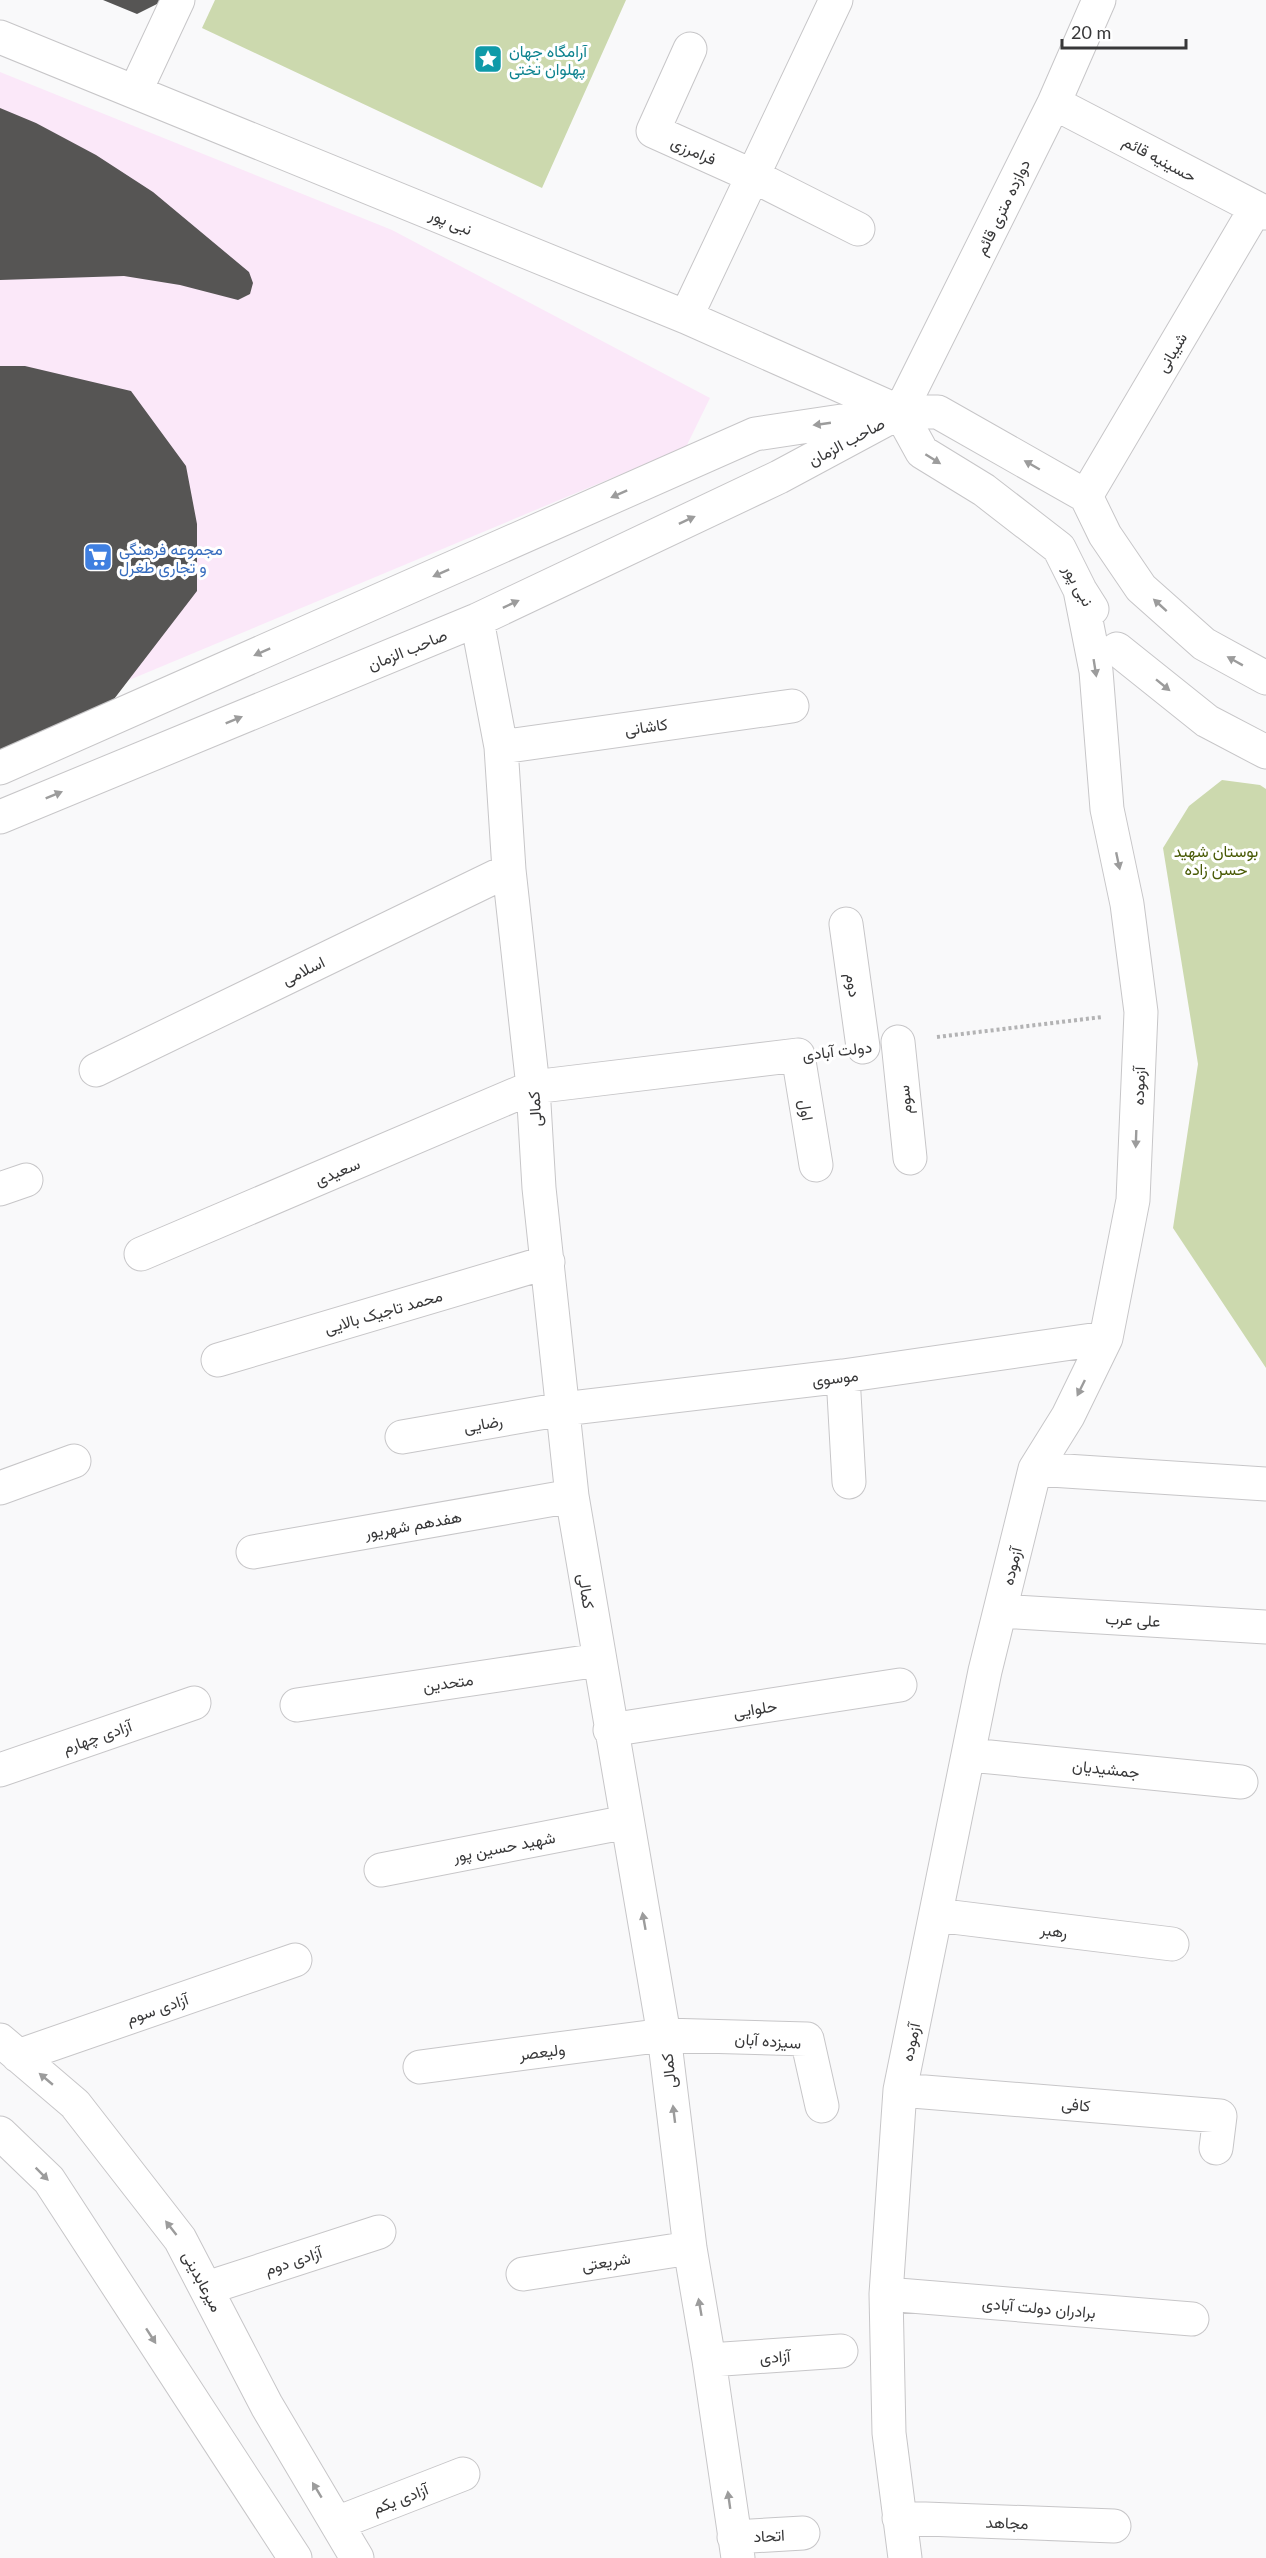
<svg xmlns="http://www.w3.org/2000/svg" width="1266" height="2558" viewBox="0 0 1266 2558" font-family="Lato,Vazirmatn,sans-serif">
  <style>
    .commercial { fill: #fbe8f9 }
    .green { fill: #ccd9ae }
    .building { fill: #565554 }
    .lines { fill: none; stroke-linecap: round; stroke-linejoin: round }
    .minor-casing { stroke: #c7c6c8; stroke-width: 35 }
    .major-casing { stroke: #c7c6c8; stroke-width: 35 }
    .path { stroke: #b3b3b4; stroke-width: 4; stroke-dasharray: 3 3; stroke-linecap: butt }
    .minor { stroke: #fff; stroke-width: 33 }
    .major { stroke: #fff; stroke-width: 33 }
    .oneway { fill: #9c9c9c }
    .labels { text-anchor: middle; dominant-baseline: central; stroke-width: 6; stroke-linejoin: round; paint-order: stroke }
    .culture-label { font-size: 16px; fill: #0d838f; stroke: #fff; text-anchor: start }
    .street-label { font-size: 16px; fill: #383839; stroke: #fff }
    .shop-label { font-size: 16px; fill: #366cbe; stroke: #fff; text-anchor: start }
    .park-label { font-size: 16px; fill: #485904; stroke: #fff }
  </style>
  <rect width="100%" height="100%" fill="#f9f9fa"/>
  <path class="commercial" d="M 0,72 L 392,230 L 710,398 L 686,447 L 0,734 Z"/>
  <path class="green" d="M 215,0 L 626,0 L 542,188 L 202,28 Z
    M 1222,780 L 1260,785 L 1266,789 L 1266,1368 L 1173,1228 L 1198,1064 L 1163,848 L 1189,806 Z"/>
  <path class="building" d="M 103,0 L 165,0 L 137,14 Z
    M 0,108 L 36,123 L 96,155 L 153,192 L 249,272 L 253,283 L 250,294 L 238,300 L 180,285 L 124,276 L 0,280 Z
    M 0,366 L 25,366 L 131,391 L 186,466 L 197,524 L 197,591 L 111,703 L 0,765 Z"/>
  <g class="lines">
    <g class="minor-casing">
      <path id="minor" d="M 0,37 L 686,317 L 900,412 L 922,452 L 984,490 L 1059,548 L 1080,590 L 1092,609
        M 690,49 L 653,131 L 753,176 L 858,229
        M 135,92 L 178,0
        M 1054,103 L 1266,213
        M 686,317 L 836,0
        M 900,412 L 1054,103 L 1099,0
        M 1086,496 L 1256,208
        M 477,620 L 501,747 L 509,870 L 533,1087 L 539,1188 L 572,1496 L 664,2035 L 690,2248 L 709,2360 L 738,2558
        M 501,747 L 792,706
        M 0,768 L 755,434 L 875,416
        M 0,817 L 477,620 L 779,477 L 900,412
        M 846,924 L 863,1047
        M 898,1042 L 910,1158
        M 96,1070 L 509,870
        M 0,1189 L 26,1180
        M 141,1254 L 533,1087 L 798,1055 L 816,1165
        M 218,1360 L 548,1262
        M 843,1376 L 849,1482
        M 402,1437 L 563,1409 L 843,1376 L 1106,1338
        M 1035,1469 L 1266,1484
        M 0,1488 L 74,1461
        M 253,1552 L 572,1496
        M 1000,1611 L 1266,1627
        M 297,1705 L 599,1660
        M 610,1730 L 900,1685
        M 970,1755 L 1241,1782
        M 0,1770 L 194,1703
        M 381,1870 L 627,1822
        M 936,1915 L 1172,1944
        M 0,2040 L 75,2104 L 180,2239 L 267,2406 L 357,2558
        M 18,2056 L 295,1960
        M 420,2067 L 664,2035 L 807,2039 L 822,2106
        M 900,2090 L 1220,2116 L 1216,2148
        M 0,2133 L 49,2180 L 295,2558
        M 523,2274 L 690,2248
        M 207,2288 L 379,2232
        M 886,2294 L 1192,2319
        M 709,2360 L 841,2351
        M 899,2518 L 1114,2526
        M 337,2523 L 463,2474
        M 734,2537 L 803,2533
        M 905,2558 L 889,2433 L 886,2294 L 900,2090 L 985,1671 L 1035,1469 L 1068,1416 L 1106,1338 L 1133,1200 L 1141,1012 L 1127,904 L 1107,809 L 1096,671 L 1080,590"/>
    </g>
    <g class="major-casing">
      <path id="major" d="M 900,412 L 938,412 L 1086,496 L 1105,535 L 1141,588 L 1204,644 L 1266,678
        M 1117,649 L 1207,721 L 1266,752"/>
    </g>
    <path class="path" d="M 937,1037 L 1102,1017"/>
    <use href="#minor" class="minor"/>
    <use href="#major" class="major"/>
  </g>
  <defs><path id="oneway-solid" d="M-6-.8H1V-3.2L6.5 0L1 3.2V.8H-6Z" transform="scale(1.5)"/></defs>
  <g class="oneway">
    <use href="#oneway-solid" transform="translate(822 424) rotate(172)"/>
    <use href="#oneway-solid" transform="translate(933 459) rotate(32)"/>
    <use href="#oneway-solid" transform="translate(1032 465) rotate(-150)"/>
    <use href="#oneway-solid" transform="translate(619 494) rotate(156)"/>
    <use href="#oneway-solid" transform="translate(687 520) rotate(-25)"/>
    <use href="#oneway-solid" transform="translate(441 573) rotate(156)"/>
    <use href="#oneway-solid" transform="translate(511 604) rotate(-25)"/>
    <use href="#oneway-solid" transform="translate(1160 605) rotate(-138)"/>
    <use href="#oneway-solid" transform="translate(262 652) rotate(156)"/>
    <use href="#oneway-solid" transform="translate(1235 661) rotate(-151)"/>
    <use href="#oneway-solid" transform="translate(1095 668) rotate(81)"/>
    <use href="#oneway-solid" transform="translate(1163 685) rotate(39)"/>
    <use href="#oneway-solid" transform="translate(234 720) rotate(-22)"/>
    <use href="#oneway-solid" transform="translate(54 795) rotate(-22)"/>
    <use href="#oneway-solid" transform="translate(1118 861) rotate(78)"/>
    <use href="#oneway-solid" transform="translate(1136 1139) rotate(92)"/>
    <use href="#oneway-solid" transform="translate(1081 1388) rotate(116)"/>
    <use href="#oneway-solid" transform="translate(644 1921) rotate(-100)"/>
    <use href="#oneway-solid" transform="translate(46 2079) rotate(-140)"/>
    <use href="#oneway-solid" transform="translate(674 2114) rotate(-97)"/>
    <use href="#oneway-solid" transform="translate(42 2174) rotate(45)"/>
    <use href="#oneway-solid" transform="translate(171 2228) rotate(-128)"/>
    <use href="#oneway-solid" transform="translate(700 2307) rotate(-100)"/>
    <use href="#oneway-solid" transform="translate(151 2336) rotate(57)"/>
    <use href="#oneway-solid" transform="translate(317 2490) rotate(-121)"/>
    <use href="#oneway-solid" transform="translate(729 2500) rotate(-98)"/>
  </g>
  <defs>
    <g id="sight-square" transform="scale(1.5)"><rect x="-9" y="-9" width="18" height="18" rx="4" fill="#0f9aa8" stroke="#fff"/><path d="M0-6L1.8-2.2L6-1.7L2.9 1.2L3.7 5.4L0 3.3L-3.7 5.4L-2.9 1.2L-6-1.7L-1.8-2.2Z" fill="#fff"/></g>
    <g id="supermarket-square" transform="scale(1.5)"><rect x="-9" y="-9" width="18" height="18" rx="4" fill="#3f7fe0" stroke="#fff"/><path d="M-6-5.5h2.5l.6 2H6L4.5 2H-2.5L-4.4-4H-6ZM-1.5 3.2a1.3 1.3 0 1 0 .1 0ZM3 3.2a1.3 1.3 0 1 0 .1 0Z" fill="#fff"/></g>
  </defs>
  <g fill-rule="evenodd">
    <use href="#sight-square" x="488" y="59"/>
    <use href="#supermarket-square" x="98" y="557"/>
  </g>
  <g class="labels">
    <g class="culture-label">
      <text x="509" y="50">آرامگاه جهان<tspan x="509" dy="18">پهلوان تختی</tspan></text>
    </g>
    <g class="street-label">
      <text transform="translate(694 150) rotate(24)">فرامرزی</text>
      <text transform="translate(1160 158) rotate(28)">حسینیه قائم</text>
      <text transform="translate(1002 207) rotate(-64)">دوازده متری قائم</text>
      <text transform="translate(451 221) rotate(22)">نبی پور</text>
      <text transform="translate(1171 352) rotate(-59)">شیبانی</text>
      <text transform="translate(846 441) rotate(-28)">صاحب الزمان</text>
      <text transform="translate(1079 585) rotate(61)">نبی پور</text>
      <text transform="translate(407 649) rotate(-22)">صاحب الزمان</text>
      <text transform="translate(646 726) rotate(-8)">کاشانی</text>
      <text transform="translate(303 970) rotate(-26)">اسلامی</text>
      <text transform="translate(854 985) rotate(82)">دوم</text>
      <text transform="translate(837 1050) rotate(-7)">دولت آبادی</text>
      <text transform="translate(1138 1086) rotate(-88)">آزموده</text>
      <text transform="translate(904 1100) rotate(-96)">سوم</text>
      <text transform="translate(534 1109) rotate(-94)">کمالی</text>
      <text transform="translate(807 1110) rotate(81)">اول</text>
      <text transform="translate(337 1171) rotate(-23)">سعیدی</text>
      <text transform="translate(383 1311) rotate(-16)">محمد تاجیک بالایی</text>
      <text transform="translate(835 1377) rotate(-7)">موسوی</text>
      <text transform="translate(483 1423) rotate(-10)">رضایی</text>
      <text transform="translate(413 1524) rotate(-10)">هفدهم شهریور</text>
      <text transform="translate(1011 1566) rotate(-76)">آزموده</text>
      <text transform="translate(587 1591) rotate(81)">کمالی</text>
      <text transform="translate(1133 1619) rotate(3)">علی عرب</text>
      <text transform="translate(448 1682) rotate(-8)">متحدین</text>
      <text transform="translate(755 1708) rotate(-9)">حلوایی</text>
      <text transform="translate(97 1736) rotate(-19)">آزادی چهارم</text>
      <text transform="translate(1106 1768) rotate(6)">جمشیدیان</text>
      <text transform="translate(504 1846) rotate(-11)">شهید حسین پور</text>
      <text transform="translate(1054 1930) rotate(7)">رهبر</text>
      <text transform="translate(157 2008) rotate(-19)">آزادی سوم</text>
      <text transform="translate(768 2040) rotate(4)">سیزده آبان</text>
      <text transform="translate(910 2042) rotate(-78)">آزموده</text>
      <text transform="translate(542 2051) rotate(-7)">ولیعصر</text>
      <text transform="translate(668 2071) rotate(-97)">کمالی</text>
      <text transform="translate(1076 2104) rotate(5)">کافی</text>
      <text transform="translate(293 2260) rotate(-18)">آزادی دوم</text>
      <text transform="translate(606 2261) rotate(-9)">شریعتی</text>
      <text transform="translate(203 2281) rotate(62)">میرعابدینی</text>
      <text transform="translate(1039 2307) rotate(5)">برادران دولت آبادی</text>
      <text transform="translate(775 2356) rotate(-4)">آزادی</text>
      <text transform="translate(400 2498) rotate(-21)">آزادی یکم</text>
      <text transform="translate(1007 2522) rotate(2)">مجاهد</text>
      <text transform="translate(769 2535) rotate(-3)">اتحاد</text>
    </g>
    <g class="shop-label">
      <text x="119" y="548">مجموعه فرهنگی<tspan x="119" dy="18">و تجاری طغرل</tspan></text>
    </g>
    <g class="park-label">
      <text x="1216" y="850">بوستان شهید<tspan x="1216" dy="18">حسن زاده</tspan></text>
    </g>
  </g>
  <path d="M1062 39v9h124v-9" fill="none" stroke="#383839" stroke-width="3"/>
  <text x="1071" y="39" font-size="18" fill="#383839" stroke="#ffffff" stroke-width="4.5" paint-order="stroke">20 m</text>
</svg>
